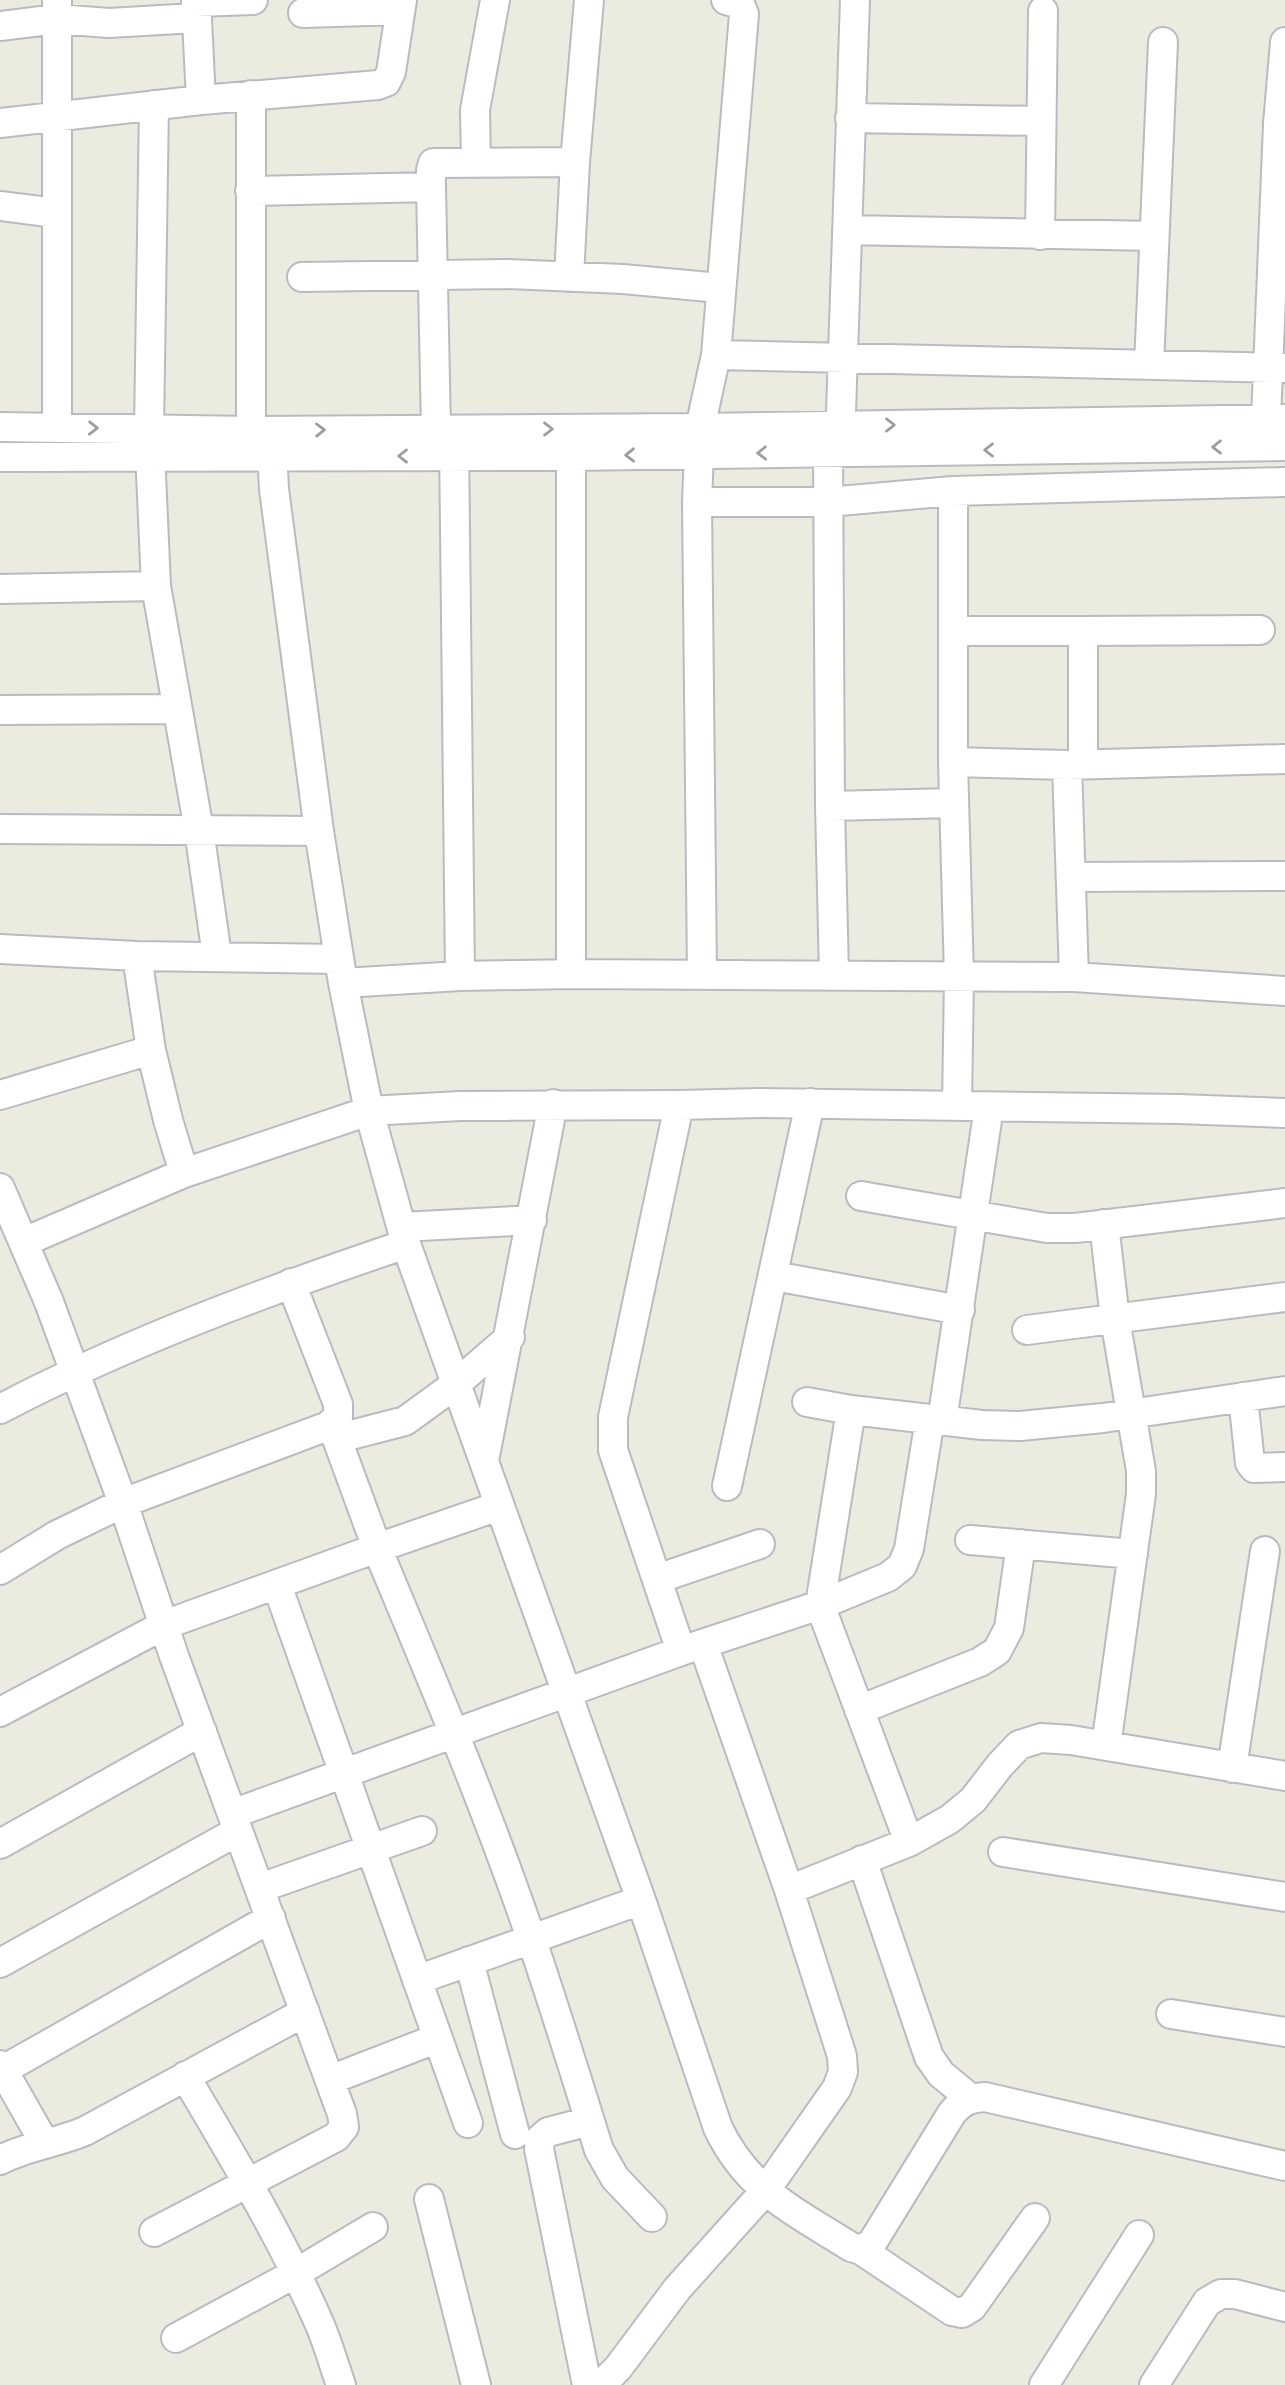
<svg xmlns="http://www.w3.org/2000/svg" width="1285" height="2385" viewBox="0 0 1285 2385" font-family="'Titillium Web',sans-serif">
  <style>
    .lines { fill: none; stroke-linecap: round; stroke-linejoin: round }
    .minor-casing { stroke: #babbc2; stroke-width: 32 }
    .minor { stroke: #fff; stroke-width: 28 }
    .oneway { stroke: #9b9da0 }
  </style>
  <rect width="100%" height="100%" fill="#ecebdf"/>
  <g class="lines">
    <g class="minor-casing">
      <path id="minor" d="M 57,0 L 57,427
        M 196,0 L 201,100 L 378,85 L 386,82 L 391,72 L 402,0
        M 303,13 L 400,10
        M 0,26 L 57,19 L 109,23 L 195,18 L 196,2 L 253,0
        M 251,95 L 251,431
        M 154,105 L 149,429 L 156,586 L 199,830 L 217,956
        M 850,118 L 1040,121
        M 0,123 L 201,100
        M 476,161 L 475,110 L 495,0
        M 250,191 L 431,187
        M 0,206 L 56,213
        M 847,230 L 1154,236
        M 1040,235 L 1043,11
        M 302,277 L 506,274 L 623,279 L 720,288
        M 569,277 L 575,162 L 589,0
        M 716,355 L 1285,368
        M 1149,365 L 1163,42
        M 1266,419 L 1278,124 L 1285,42
        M 0,427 L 251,431 L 700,428 L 1285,419
        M 436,429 L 431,187 L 431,170 L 433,163 L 575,162
        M 271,431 L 274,489 L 319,831 L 343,983 L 369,1111 L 406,1244 L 641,1900 L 718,2128 C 748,2191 796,2212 851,2247 L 861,2250 L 872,2243 L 952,2113 C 962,2101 970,2098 985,2097 L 1285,2166
        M 454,439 L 460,976
        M 840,442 L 855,0
        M 828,452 L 830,806 L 834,975
        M 0,457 L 571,456 L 1285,446
        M 953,491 L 953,762
        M 697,502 L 828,502 L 953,491 L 1285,482
        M 0,589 L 156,586
        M 953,631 L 1083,631
        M 0,710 L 177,709
        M 1083,764 L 1083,631 L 1260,630
        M 1067,765 L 1074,977
        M 830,806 L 954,803
        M 0,829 L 319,831
        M 1072,877 L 1285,876
        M 0,949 L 137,956 L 339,959
        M 137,956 L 151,1050 L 168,1120 L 184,1173
        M 571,974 L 571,456
        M 702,975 L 697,502 L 700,428 L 716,355 L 744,14 L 740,4 L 726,0
        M 343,983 L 460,976 L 571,974 L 1074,977 L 1285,991
        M 0,1095 L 151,1050
        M 679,1105 L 613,1417 L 613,1450 L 681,1651
        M 957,1106 L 959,976 L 953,762 L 1067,765 L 1285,759
        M 0,1188 L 49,1302 L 123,1503 L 57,1535 L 0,1570
        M 861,1196 L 1047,1228 L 1075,1228 L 1285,1203
        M 1104,1224 L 1115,1319 L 1141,1471 L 1141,1494 L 1106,1746
        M 402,1227 L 532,1220
        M 24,1242 L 184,1173 L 369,1111 L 460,1106 L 679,1105 L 759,1103 L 1179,1109 L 1285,1113
        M 774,1276 L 960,1310
        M 1027,1330 L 1285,1297
        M 1243,1397 L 1250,1463 L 1254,1468 L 1285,1467
        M 807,1402 L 851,1410 L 982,1425 L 1020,1426 L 1103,1418 L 1285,1391
        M 0,1409 C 130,1341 267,1291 406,1244
        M 851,1410 L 820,1605 L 909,1842
        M 942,1421 L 989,1107
        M 351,1435 L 405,1421 L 456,1384 L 510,1337
        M 484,1461 L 553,1104
        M 727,1486 L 810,1103
        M 499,1506 L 377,1548 C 431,1677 486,1806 531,1938 C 555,2008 577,2080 599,2150 L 615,2178 L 652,2217
        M 970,1540 L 1133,1554
        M 657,1579 L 760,1544
        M 277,1585 L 468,2123
        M 859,1710 L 980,1662 L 997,1651 L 1009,1628 L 1021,1544
        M 0,1712 L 164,1625 L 377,1548 L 337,1439
        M 1232,1768 L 1265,1551
        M 232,1814 L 681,1651 L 820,1605 L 888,1577 L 902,1566 L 909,1549 L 930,1419
        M 0,1844 L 202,1731
        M 1003,1852 L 1285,1897
        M 862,1860 L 929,2057 L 941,2074 L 970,2098
        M 260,1888 L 422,1831
        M 789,1890 L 909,1842 L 950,1819 L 973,1800 L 1000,1765 L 1019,1745 L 1041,1738 L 1071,1740 L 1285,1776
        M 469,1961 L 515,2134
        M 0,1963 L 238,1831
        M 417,1980 L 641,1900
        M 1171,2014 L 1285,2032
        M 0,2065 L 45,2144
        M 3,2070 L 271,1918
        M 185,2076 C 233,2157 282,2238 320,2325 C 328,2344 334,2365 341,2385
        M 330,2080 L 438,2038
        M 0,2160 C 27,2146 57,2143 85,2131 L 305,2012
        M 429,2199 L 476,2385
        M 154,2232 L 336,2137 L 344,2127 L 342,2114 L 174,1656 L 123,1503 L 328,1426 L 338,1417 L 338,1404 L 291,1283
        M 861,2250 L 952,2311 L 962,2313 L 972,2307 L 1035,2218
        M 176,2338 L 296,2273 L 373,2227
        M 587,2385 L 539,2149 L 540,2139 L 548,2132 L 590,2121
        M 601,2385 L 618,2368 L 677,2289 L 765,2191 L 837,2088 L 843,2072 L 842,2056 L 789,1890 L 703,1644
        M 1044,2385 L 1139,2235
        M 1154,2385 L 1207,2302 L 1221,2294 L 1235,2294 L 1285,2307"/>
    </g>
    <use href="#minor" class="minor"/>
  </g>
  <defs><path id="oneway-chevron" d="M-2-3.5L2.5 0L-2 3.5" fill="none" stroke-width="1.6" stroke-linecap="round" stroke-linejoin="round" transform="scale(1.75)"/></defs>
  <g class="oneway">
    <use href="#oneway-chevron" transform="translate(890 425)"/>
    <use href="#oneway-chevron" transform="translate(93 428) rotate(1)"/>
    <use href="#oneway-chevron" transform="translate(548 429)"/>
    <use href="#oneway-chevron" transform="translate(320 430) rotate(-1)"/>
    <use href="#oneway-chevron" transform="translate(1217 447) rotate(179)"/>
    <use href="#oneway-chevron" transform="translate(989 450) rotate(180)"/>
    <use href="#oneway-chevron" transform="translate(762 453) rotate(179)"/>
    <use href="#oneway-chevron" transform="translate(630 455) rotate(179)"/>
    <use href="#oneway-chevron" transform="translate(403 456) rotate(-180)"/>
  </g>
</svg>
